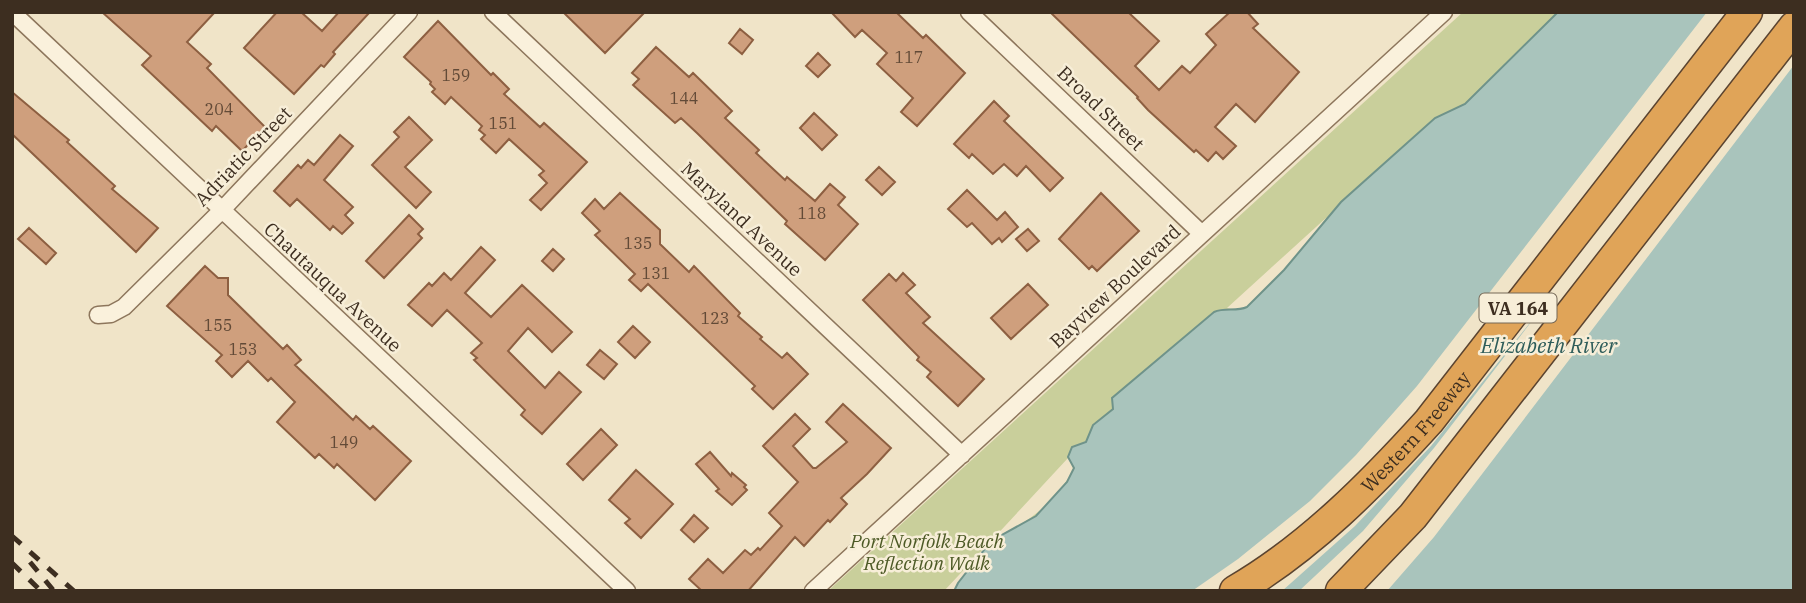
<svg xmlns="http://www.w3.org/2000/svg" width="1806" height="603" viewBox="0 0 1806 603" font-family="'IBM Plex Serif',serif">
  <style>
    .green { fill: #c9cf9b; fill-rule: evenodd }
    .water { fill: #a9c4bc; stroke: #6f938a; stroke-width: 2 }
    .pier { fill: #f0e4c8 }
    .building { fill: #cf9f7d; stroke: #8d5f41; stroke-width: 2 }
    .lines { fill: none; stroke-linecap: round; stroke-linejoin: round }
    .minor-casing { stroke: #8d765c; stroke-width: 19 }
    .motorway-casing { stroke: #5b4430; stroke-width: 33 }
    .minor { stroke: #faf1dc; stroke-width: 16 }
    .motorway { stroke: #e0a458; stroke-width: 30 }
    .rail { stroke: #3d2e20; stroke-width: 5; stroke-dasharray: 12 12; stroke-linecap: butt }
    .labels { text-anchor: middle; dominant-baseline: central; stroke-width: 5; stroke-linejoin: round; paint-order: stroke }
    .number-label { font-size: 16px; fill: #624a37 }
    .shield { fill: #f7eed8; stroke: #756857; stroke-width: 2 }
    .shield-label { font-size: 18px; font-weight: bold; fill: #3d2e20 }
    .street-label { font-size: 19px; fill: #3d2e20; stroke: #f7eed8 }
    .park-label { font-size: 19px; font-style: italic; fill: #4d5a26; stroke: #f7eed8 }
    .water-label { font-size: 21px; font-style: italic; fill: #2f5d5a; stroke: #f7eed8 }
  </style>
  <rect width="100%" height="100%" fill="#f0e4c8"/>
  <path class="green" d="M 1463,12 L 1696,12 L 954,591 L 987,545 L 944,591 L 828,591 ZM 1327,217 L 1284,270 L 1247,306 L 1240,310 L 1227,308 ZM 1068,458 L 1074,468 C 1057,503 1025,524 992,540 Z"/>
  <path class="water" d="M 1558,12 L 1794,12 L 1794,591 L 954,591 L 958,583 L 991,541 L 1036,516 L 1067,482 L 1074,468 L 1068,457 L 1072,447 L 1086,442 L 1093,425 L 1113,409 L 1112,398 L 1214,312 C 1225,307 1236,312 1247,307 L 1284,270 L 1341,202 L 1435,118 L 1465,104 Z"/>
  <path class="pier" d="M 1707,12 L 1794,12 L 1794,65 L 1434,537 L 1387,591 L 1299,591 L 1363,531 L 1434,448 L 1545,304 L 1431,446 L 1355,526 L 1282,591 L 1192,591 L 1238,559 L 1310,501 L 1356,455 L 1417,386 Z"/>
  <path class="building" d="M 102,12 L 215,12 L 187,42 L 211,64 L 207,68 L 265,127 L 242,151 L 216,126 L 212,131 L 142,65 L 151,56 Z
    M 277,12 L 301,12 L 322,31 L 339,12 L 370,12 L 333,52 L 335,54 L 324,67 L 321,65 L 294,94 L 244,48 Z
    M 563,12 L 645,12 L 605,53 Z
    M 831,12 L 896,12 L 923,38 L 926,35 L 965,73 L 917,126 L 901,112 L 913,98 L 877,64 L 887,53 L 862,30 L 855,37 Z
    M 1050,12 L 1128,12 L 1159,41 L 1135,66 L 1159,90 L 1182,66 L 1190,73 L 1216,45 L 1206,34 L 1230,12 L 1247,12 L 1258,24 L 1253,28 L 1299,72 L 1255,122 L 1236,104 L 1215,127 L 1236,146 L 1223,159 L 1216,152 L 1208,161 L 1196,150 L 1194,152 L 1148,110 L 1137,98 L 1138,97 Z
    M 438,21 L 491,75 L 493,73 L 509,89 L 504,94 L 540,127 L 544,123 L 587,162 L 541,210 L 530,200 L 547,183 L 539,175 L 544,171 L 509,139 L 496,153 L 481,139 L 485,135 L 479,130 L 482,126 L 451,97 L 445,104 L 432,92 L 435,89 L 430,84 L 431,82 L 404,57 Z
    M 740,29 L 753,40 L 742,54 L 729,43 Z
    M 656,47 L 689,77 L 693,73 L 732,111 L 725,118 L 759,150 L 756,153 L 785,180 L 787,177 L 815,201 L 830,184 L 845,197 L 838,205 L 858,224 L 825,260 L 785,224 L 787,221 L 697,133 L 681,118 L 675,123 L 633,85 L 639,79 L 632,73 Z
    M 818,53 L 830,65 L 818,77 L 806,66 Z
    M 12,92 L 69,140 L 67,142 L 115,186 L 112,189 L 158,228 L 136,252 L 12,134 Z
    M 994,101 L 1009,116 L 1004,121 L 1063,178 L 1050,191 L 1026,166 L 1017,176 L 1004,164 L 993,174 L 972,154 L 969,158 L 954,144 Z
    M 814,113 L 837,135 L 822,150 L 800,128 Z
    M 409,117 L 432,140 L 405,167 L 431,192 L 416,208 L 372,165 L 399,137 L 394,132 Z
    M 340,135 L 353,146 L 324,180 L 353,207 L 345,215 L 353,223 L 342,234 L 333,226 L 330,230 L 297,199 L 290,206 L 274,191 L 298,165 L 301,168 L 308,160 L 314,165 Z
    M 879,167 L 895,182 L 882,195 L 866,180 Z
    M 967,190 L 997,220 L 1005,212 L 1018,227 L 1002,242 L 999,238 L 992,244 L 972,223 L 967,227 L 948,209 Z
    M 620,193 L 660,230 L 660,244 L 689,272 L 694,266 L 740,313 L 738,316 L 762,337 L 760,339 L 782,358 L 787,353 L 808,374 L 773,409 L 752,389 L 755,386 L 648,284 L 641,291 L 629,280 L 635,274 L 595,235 L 600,231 L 582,213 L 595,199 L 604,209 Z
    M 1101,193 L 1139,231 L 1097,271 L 1092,266 L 1089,269 L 1059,239 Z
    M 409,215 L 423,229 L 418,234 L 422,238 L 384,278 L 366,261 Z
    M 29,228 L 56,253 L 46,264 L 18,239 Z
    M 1028,229 L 1039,241 L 1027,251 L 1016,239 Z
    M 481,247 L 495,260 L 465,293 L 491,317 L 522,285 L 572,332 L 552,352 L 528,328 L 508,351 L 545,388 L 559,372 L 581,392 L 542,434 L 521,415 L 525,410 L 474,360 L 477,358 L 471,353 L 482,343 L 447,310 L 432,326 L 408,305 L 429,283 L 432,286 L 444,273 L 451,280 Z
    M 553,249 L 564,259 L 553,271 L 542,261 Z
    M 205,266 L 218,278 L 228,278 L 228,295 L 283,349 L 287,345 L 301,360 L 295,365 L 353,420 L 356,416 L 370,429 L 373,426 L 411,461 L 375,500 L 337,464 L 334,468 L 319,454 L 315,458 L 277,422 L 295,402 L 271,378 L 268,381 L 248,361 L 232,377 L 216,361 L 222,355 L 167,306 Z
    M 903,273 L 915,285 L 906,293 L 930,317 L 923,323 L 984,379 L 958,406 L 927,377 L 931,372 L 917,360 L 919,357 L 863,300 L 889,274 L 896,281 Z
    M 1028,284 L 1048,305 L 1011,339 L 991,318 Z
    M 633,326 L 650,342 L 635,358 L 618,342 Z
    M 600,350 L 617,364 L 604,379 L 587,365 Z
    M 843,404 L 891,448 L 867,474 L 841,498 L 847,504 L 830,522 L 828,520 L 804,546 L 795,537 L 748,591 L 702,591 L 689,579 L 708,559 L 723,573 L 745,550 L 751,555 L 758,548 L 760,550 L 782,526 L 769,513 L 798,482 L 763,446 L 795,414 L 810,429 L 793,446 L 813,468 L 816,468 L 847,442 L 826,422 Z
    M 601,429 L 617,445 L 583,480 L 567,464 Z
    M 710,452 L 731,476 L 732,473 L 746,485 L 744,487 L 747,490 L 732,505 L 716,491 L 719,489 L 696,464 Z
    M 636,470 L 673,504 L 641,538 L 625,523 L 630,519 L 609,500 Z
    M 694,515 L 708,528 L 694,542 L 681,530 Z"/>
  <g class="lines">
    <g class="minor-casing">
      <path id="minor" d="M 12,12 L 627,591
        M 493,12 L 962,455
        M 969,12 L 1202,234
        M 98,315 L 111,314 L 124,307 L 221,211 L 409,12
        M 813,591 L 1444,12"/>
    </g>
    <g class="motorway-casing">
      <g id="motorway">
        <path id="s1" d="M 1235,591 C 1309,548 1372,484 1429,421 L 1747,12"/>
        <path d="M 1341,591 L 1413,516 L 1794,27"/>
      </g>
    </g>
    <use href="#minor" class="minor"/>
    <use href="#motorway" class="motorway"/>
    <path class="rail" d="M 12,536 L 74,591
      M 30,562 L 54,591
      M 12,563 L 41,591"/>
  </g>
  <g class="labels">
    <g class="number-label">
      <text x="909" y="57">117</text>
      <text x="456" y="75">159</text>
      <text x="684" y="98">144</text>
      <text x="219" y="109">204</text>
      <text x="503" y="123">151</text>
      <text x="812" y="213">118</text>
      <text x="638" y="243">135</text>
      <text x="656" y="273">131</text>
      <text x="715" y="318">123</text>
      <text x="218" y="325">155</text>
      <text x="243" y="349">153</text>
      <text x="344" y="442">149</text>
    </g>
    <rect class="shield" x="1479.5" y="293.5" width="77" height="29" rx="5"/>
    <g class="shield-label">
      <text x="1518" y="308">VA 164</text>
    </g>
    <g class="street-label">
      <text transform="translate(1101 108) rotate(44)">Broad Street</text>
      <text transform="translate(243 156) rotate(-46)">Adriatic Street</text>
      <text transform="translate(742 219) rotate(43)">Maryland Avenue</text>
      <text transform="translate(1115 286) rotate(-43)">Bayview Boulevard</text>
      <text transform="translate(333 287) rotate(43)">Chautauqua Avenue</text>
      <text stroke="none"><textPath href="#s1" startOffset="242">Western Freeway</textPath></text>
    </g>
    <g class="park-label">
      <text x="927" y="541">Port Norfolk Beach<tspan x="927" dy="22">Reflection Walk</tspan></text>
    </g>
    <g class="water-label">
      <text x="1549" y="345">Elizabeth River</text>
    </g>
  </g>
  <rect width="1806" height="603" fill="none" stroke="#3d2e20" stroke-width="28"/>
</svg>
